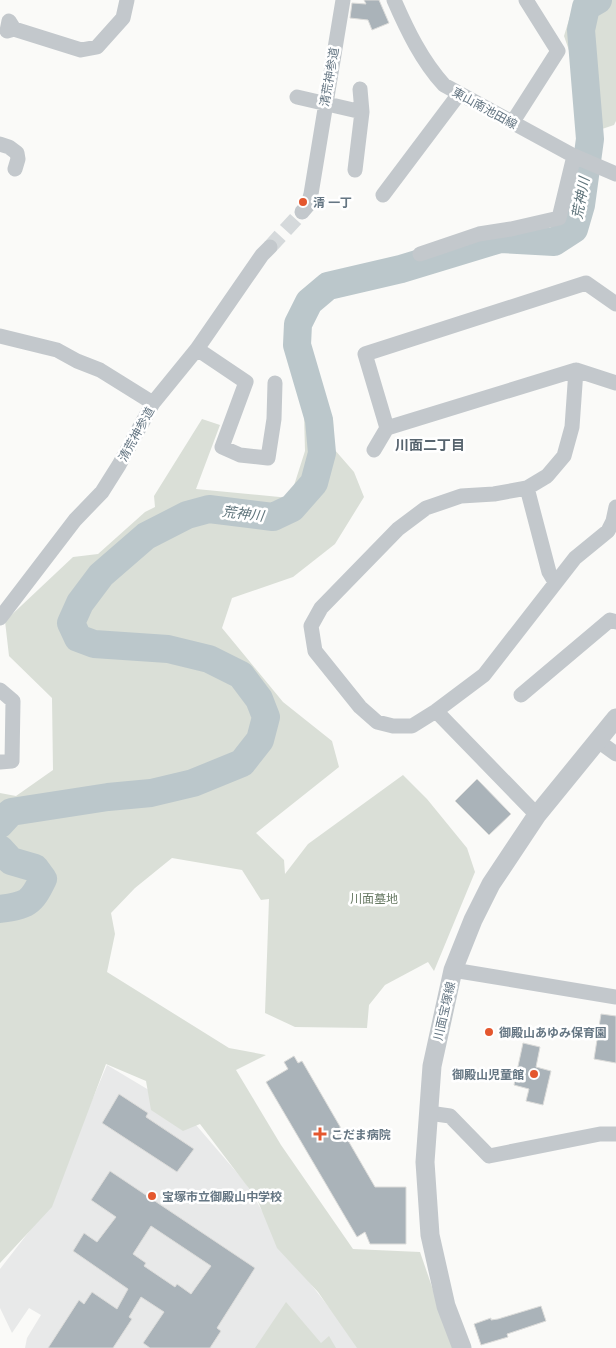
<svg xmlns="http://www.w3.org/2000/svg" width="616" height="1348" viewBox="0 0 616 1348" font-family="'Open Sans','Noto Sans JP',sans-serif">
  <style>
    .built { fill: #e8e9e9 }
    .green { fill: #dadfd7 }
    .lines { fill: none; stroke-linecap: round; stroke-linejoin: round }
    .river { stroke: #bbc7cb; stroke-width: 28 }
    .building { fill: #aab3b9; stroke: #dcdcda; fill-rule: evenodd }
    .minor-tunnel { stroke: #d5d9db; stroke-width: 15; stroke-dasharray: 15 8; stroke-linecap: butt }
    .minor { stroke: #c3c8cc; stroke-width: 15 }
    .tertiary { stroke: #c3c8cc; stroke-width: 19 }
    .poi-dot { fill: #e4572e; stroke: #fff; stroke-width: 2 }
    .labels { text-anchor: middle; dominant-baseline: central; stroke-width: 5; stroke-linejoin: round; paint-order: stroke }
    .street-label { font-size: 12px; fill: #657683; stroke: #fff }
    .poi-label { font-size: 12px; font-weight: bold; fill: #657683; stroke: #fff; text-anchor: start }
    .park-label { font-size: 12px; fill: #687a64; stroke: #fff }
    .water-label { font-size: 14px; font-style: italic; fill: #60757c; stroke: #fff }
    .neighbourhood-label { font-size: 14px; font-weight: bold; fill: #57646e; stroke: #fff }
  </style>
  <rect width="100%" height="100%" fill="#fafaf8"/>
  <path class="built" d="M 107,1065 L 184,1111 L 245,1182 L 288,1255 L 328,1306 L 364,1348 L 25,1348 L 27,1338 L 41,1315 L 29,1308 L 12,1333 L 0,1308 L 0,1269 L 45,1211 Z"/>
  <path class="green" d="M 575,0 L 616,0 L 616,121 L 614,125 L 593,132 L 578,106 L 574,65 L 564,36 Z
    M 323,407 L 333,418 L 334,449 L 354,472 L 364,497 L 335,544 L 293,577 L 232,598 L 222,628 L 283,702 L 332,741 L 339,767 L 256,833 L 284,860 L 285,874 L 308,844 L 403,775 L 427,799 L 467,848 L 475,872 L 434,971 L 428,962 L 385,985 L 369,1005 L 367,1028 L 295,1027 L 265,1013 L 269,899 L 261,900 L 242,870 L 172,858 L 135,888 L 111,913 L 115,934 L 107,972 L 229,1048 L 266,1055 L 236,1070 L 281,1145 L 353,1249 L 420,1252 L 453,1348 L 357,1348 L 318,1292 L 277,1248 L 257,1199 L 200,1124 L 183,1131 L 151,1110 L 146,1081 L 106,1064 L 52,1207 L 0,1263 L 0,793 L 16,796 L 53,770 L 52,698 L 9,656 L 5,621 L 73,557 L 98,554 L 145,512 L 155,507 L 154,496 L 202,419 L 220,425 L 196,489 L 290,498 L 305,451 L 304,414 Z
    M 286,1302 L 321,1343 L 329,1336 L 336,1348 L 255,1348 Z"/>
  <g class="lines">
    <path class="river" d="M 0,824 L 11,812 L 108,797 L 151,793 L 193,783 L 242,763 L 260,740 L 266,717 L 259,699 L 241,675 L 209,659 L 168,649 L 94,644 L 78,638 L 71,623 L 80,603 L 101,575 L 146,536 L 187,515 L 209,509 L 273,517 L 292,508 L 314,483 L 322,453 L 319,420 L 297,345 L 298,324 L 309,302 L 328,286 L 401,269 L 500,239 L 554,242 L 574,229 L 581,205 L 590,139 L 581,30 L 586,7 L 598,0
      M 0,849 L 11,861 L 35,868 L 43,879 C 31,904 27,905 0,909"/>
  </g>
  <path class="building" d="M 364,0 L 379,0 L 389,23 L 372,30 L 368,20 L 350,18 L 352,3 L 366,4 Z
    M 477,779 L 511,814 L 489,835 L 455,801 Z
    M 601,1014 L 616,1016 L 616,1063 L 594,1059 Z
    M 523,1043 L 540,1047 L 536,1067 L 551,1071 L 543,1105 L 526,1101 L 529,1089 L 514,1085 Z
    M 294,1056 L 298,1063 L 302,1061 L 375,1187 L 406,1187 L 406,1244 L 370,1244 L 365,1232 L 357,1237 L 266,1082 L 288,1069 L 284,1062 Z
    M 119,1094 L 148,1113 L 146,1117 L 194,1149 L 177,1172 L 102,1123 Z
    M 110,1171 L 255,1268 L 217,1328 L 221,1331 L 210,1348 L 150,1348 L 143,1343 L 164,1312 L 141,1297 L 129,1317 L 132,1319 L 113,1348 L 48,1348 L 79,1300 L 84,1304 L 92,1292 L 117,1309 L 128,1289 L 73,1251 L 84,1233 L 97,1242 L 116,1217 L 91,1200 ZM 151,1226 L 211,1266 L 191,1294 L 177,1284 L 175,1287 L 144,1266 L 146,1263 L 133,1254 Z
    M 541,1306 L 546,1321 L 507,1334 L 508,1337 L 481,1345 L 474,1324 L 491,1318 L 491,1320 L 498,1319 Z"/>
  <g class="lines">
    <path class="minor-tunnel" d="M 270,247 L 302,212"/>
    <path class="minor" d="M 394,0 C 407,30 422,61 444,85 L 574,156 L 616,174
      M 14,29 L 7,31 L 9,21 L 14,29 L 81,50 L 97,47 L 123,18 L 127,0
      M 297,97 L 362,112
      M 512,123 L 558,51 L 526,0
      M 0,144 L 9,147 L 17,153 L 18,159 L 15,169
      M 355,170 L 362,112 L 360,89
      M 383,195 L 459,94
      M 302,212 L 308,205 L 311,194 L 343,0
      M 420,254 L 479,234 L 511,229 L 559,218 L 574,156
      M 616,304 L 586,283 L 365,354 L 387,428 L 576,370 L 616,383
      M 0,336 L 57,350 L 77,361 L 100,370 L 153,403
      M 197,349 L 246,382 L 222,447 L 240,455 L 268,458 L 274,419 L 275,383
      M 576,370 L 572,427 L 564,456 L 547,476 L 527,488 L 494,494 L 461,496 L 426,508 L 398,529 L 321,608 L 311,626 L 315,651 L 360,707 L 377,722 L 393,726 L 412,726 L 436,711 L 484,675 L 575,558 L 608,531 L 613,521 L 616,507
      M 374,450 L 387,428
      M 527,488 L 549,572 L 555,582
      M 0,618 L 75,520 L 102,492 L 119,465 L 153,403 L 197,349 L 262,255 L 270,247
      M 0,690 L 13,701 L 12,761 L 0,762
      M 521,695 L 610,620 L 616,622
      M 436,711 L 537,815
      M 598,741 L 616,754
      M 453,970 L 616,997
      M 429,1113 L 450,1116 L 489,1156 L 600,1134 L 616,1134"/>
    <path class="tertiary" d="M 462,1348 L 446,1306 L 430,1235 L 425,1162 L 432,1066 L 453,970 L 473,920 L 491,884 L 537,815 L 616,718"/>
  </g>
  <g class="poi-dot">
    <circle cx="303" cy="202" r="5"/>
    <circle cx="489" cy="1032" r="5"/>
    <circle cx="534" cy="1074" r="5"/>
    <path d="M317.5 1126.5h5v5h5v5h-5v5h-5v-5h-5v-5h5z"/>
    <circle cx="152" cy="1196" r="5"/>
  </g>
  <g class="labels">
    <g class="street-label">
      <text transform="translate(329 77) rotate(-80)">清荒神参道</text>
      <text transform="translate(485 108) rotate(29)">東山南池田線</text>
      <text transform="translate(136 434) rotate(-61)">清荒神参道</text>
      <text transform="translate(444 1011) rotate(-77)">川面宝塚線</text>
    </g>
    <g class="poi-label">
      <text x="313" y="202">清 一丁</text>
      <text x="499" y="1032">御殿山あゆみ保育園</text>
      <text x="524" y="1074" text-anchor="end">御殿山児童館</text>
      <text x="331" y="1134">こだま病院</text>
      <text x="162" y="1196">宝塚市立御殿山中学校</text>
    </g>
    <g class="park-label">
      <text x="374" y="898">川面墓地</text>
    </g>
    <g class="water-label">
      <text transform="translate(580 198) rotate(-80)">荒神川</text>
      <text transform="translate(243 513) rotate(7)">荒神川</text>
    </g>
    <g class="neighbourhood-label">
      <text x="430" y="444">川面二丁目</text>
    </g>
  </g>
</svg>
